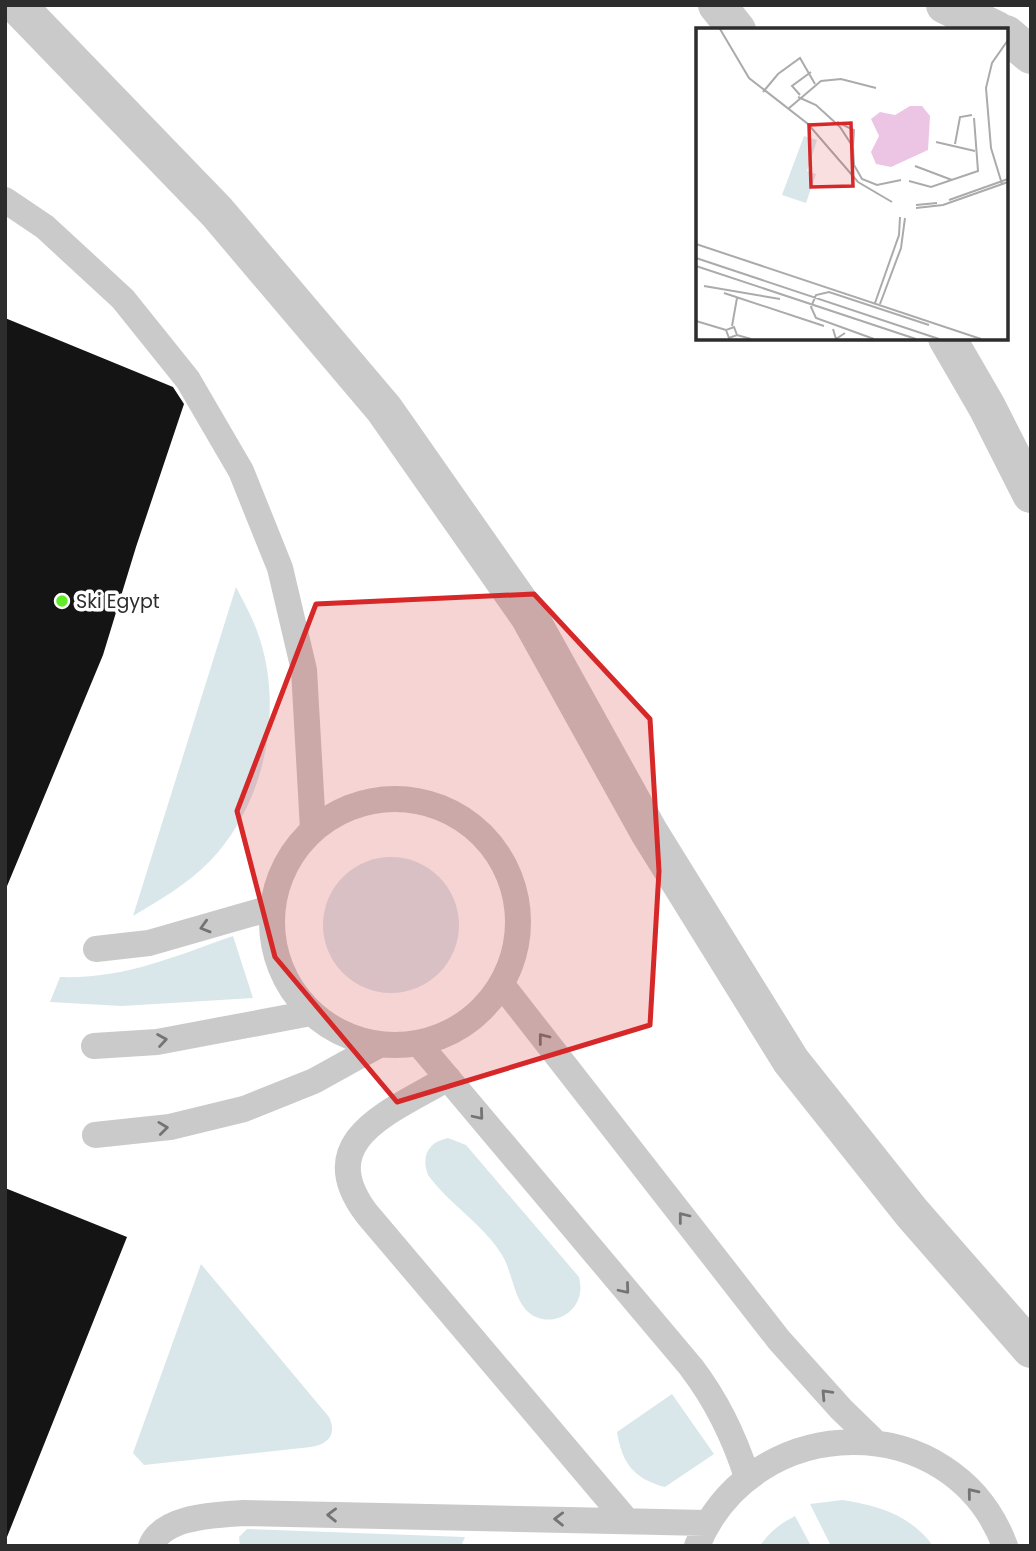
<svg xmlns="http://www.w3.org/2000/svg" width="1036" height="1551" viewBox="0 0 1036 1551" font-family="Poppins,sans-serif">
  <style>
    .green { fill: #d9e7eb }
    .building { fill: #141414 }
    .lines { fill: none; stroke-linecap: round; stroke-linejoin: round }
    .lane { stroke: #cacaca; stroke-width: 26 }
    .street { stroke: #cacaca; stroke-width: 38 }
    .oneway { stroke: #747474 }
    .marked { fill: #d62828; fill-opacity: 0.2; stroke: #d62828; stroke-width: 5; stroke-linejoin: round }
    .poi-dot { fill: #60ec27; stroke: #fff; stroke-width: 2.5 }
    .labels { text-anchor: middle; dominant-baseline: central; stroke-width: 7; stroke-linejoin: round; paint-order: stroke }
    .poi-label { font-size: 19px; fill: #2d2d2d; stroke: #fff; text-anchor: start }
    .inset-road { fill: none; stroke: #ababab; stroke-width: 2 }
    .view { fill: #d62828; fill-opacity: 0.15; stroke: #d62828; stroke-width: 3.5 }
    .inset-edge { fill: none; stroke: #2d2d2d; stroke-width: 3.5 }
  </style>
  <rect width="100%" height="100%" fill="#fff"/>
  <path class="green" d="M 236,587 C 243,601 252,616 257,631 C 285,706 266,802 211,860 C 188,884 161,899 133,916 Z
    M323 925a68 68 0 1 1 136 0a68 68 0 1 1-136 0Z
    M 233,936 L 253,998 L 122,1006 L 50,1002 L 60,977 C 124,979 173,957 233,936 Z
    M 448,1138 L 466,1145 L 579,1277 C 580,1282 581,1288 580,1293 C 576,1318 544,1329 526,1310 C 513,1295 512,1271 502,1255 C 483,1224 449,1204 428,1175 C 421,1156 428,1142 448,1138 Z
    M 201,1264 L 329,1417 C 337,1434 329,1444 311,1447 L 144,1465 L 133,1453 Z
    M 672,1394 L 714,1454 L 665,1487 C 634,1479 622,1463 617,1432 Z
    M 842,1500 C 877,1505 911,1515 933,1546 L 831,1546 L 810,1504 Z
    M 795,1516 L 811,1546 L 760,1546 C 769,1532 780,1524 795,1516 Z
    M 247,1529 L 465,1537 L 461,1546 L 240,1546 L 239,1537 Z"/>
  <path class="building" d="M 5,318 L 173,387 L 184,404 L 136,547 L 103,655 L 5,891 Z
    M 5,1188 L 127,1237 L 7,1537 L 5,1537 Z"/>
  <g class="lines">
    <path class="lane" d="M 5,200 L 45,227 L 123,299 L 188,380 L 241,471 L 280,568 L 304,670 L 313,829
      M272 922a123 123 0 1 1 246 0a123 123 0 1 1-246 0Z
      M 96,949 L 149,943 L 271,908
      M 502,985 L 779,1340 L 841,1409 L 875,1442
      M 419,1044 L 691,1367 C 717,1401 734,1436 747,1477
      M 94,1046 L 157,1042 L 311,1013
      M 448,1078 C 393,1111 310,1139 367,1214 L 627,1521
      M 95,1135 L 170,1127 L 244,1109 L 314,1081 L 379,1045
      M 151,1546 C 163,1516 215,1515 243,1513 L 707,1523
      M 697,1546 C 753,1409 953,1406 1005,1546"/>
    <path class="street" d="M 17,5 L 217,212 L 384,409 L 529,616 L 649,832 L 791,1061 L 912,1213 L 1031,1349
      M 717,5 L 737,30
      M 945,5 L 997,30
      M 1006,34 L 1031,55
      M 947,338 L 987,407 L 1031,494"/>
  </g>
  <defs><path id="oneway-chevron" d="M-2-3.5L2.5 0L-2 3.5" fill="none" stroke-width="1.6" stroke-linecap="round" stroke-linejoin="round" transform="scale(1.75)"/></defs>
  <g class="oneway">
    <use href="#oneway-chevron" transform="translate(205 927) rotate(164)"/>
    <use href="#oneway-chevron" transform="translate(543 1038) rotate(-128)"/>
    <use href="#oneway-chevron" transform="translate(162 1040) rotate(-9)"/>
    <use href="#oneway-chevron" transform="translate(479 1115) rotate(50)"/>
    <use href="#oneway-chevron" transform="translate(163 1128) rotate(-7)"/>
    <use href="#oneway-chevron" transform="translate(683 1217) rotate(-128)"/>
    <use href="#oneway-chevron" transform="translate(625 1289) rotate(50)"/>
    <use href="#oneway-chevron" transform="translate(826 1394) rotate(-133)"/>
    <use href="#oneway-chevron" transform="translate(972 1493) rotate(-129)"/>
    <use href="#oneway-chevron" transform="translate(332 1515) rotate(-179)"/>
    <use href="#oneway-chevron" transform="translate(559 1519) rotate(-179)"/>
  </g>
  <path class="marked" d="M 534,594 L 650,719 L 659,871 L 650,1025 L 397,1102 L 275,957 L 237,811 L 316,604 Z"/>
  <circle class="poi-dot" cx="62" cy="601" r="7"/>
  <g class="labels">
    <g class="poi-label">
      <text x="76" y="601">Ski Egypt</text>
    </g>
  </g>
  <g transform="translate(696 28)">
    <rect width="312" height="312" fill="#fff"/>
    <path d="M 108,108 L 121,112 L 111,143 L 120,146 L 110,175 L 86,167 Z" fill="#d9e7eb"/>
    <path d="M 214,78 L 226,78 L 234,88 L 232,122 L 195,139 L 180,136 L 175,124 L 183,108 L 175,91 L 184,84 L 199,87 Z" fill="#ecc5e5"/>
    <path class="inset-road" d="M 24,1 L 53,50 L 112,96 L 162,154 L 196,174M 67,64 L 82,46 L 104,30 L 119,56M 104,67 L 96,58 L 115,44M 102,69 L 120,77 L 144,99 L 157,119 L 158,137 L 166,151 L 181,157 L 205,152M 92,81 L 125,53 L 145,51 L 180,60M 141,94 L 158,102 L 157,118M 240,114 L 279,123M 259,116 L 264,89 L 276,87M 219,138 L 256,152M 213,153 L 235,159 L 282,143 L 278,90M 306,156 L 295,120 L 290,60 L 296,35 L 312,12M 253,172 L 312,151M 220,177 L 241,175M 220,180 L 247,177 L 312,154M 0,216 L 285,311M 0,230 L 243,311M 0,238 L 220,311M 8,258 L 84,271M 28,265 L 128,298M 179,275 L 203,207 L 204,189M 184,276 L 205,220 L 209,190M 0,293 L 30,302M 36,298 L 41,270M 137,301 L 140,311 L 149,305M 41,307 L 38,299 L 30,302 L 33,310 L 41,307 L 55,311M 178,311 L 120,290 L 115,279 L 120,267 L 133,264 L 233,297"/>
    <path class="view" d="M 155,95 L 157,158 L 115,159 L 113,97 Z"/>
    <rect width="312" height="312" class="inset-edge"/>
  </g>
  <rect width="1036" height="1551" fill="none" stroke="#2d2d2d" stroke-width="14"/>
</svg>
